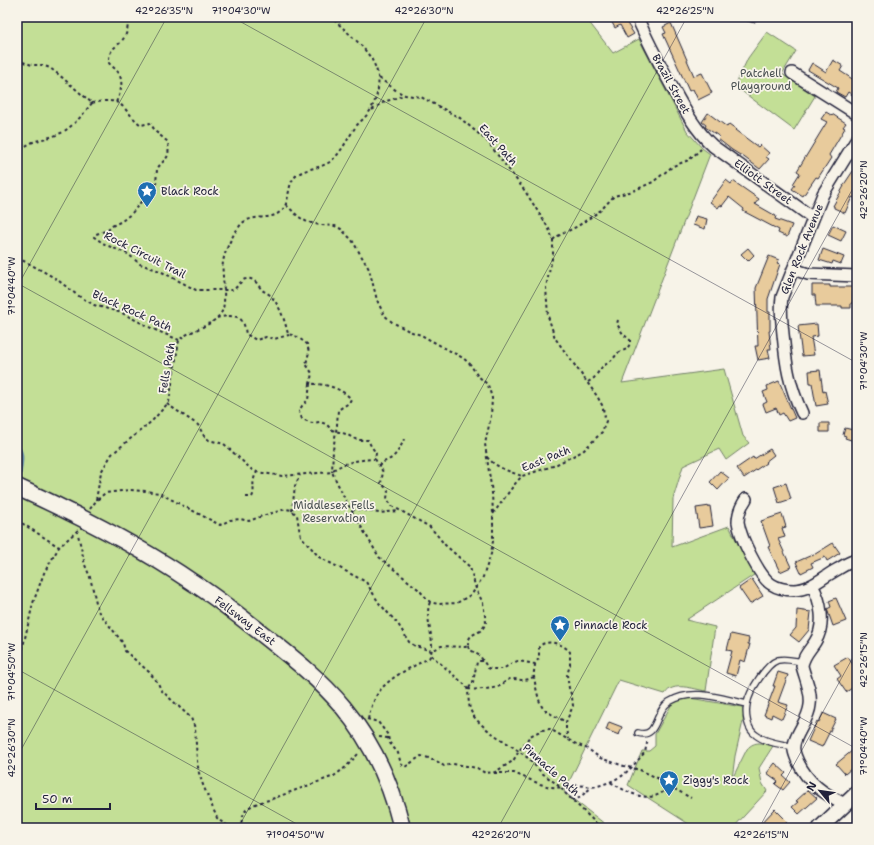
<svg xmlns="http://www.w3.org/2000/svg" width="874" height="845" viewBox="0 0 874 845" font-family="'Shantell Sans',sans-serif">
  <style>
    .green { fill: #c3df96; stroke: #728068 }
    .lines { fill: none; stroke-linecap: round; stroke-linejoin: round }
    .stream { stroke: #6389a7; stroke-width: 3 }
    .building { fill: #e8cb9c; stroke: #22223b }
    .service-casing { stroke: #22223b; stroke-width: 8 }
    .minor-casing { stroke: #22223b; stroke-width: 14 }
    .tertiary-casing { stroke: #22223b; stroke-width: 17 }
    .secondary-casing { stroke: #22223b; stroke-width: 19 }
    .path { stroke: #22223b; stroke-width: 2; stroke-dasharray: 3 3; stroke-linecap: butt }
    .service { stroke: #f7f3e8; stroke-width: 5.5 }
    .minor { stroke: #f7f3e8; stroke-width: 11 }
    .tertiary { stroke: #f7f3e8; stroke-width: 14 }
    .secondary { stroke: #f7f3e8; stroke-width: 16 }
    .ticks { fill: none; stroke: #22223b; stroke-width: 1; stroke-opacity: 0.45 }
    .labels { text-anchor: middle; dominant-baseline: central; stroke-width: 3.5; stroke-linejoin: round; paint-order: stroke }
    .park-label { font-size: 11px; fill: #4a5152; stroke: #f7f3e8 }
    .street-label { font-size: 11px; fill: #22223b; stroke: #f7f3e8 }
    .poi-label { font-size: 11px; fill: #22223b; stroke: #f7f3e8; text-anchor: start }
    .neatline { fill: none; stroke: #22223b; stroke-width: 1.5 }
    .ticks-label { font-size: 10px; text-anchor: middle; fill: #22223b }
  </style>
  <rect width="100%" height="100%" fill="#f7f3e8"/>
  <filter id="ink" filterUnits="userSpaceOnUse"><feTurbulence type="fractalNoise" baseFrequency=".025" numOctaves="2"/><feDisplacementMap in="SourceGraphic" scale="8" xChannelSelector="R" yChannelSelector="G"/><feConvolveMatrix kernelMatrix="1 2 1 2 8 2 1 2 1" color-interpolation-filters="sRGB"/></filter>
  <g filter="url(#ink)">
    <path class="green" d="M 17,17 L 585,17 L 613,53 L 639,39 L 687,131 L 702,148 L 710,154 L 622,383 L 724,369 L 743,436 L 749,443 L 726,460 L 719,449 L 683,466 L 673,499 L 672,547 L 729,526 L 754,575 L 686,620 L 715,627 L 706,691 C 693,689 673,681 665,694 L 619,680 L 564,792 L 610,828 L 17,828 Z
      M 767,32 L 796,51 L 782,74 L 815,96 L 794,130 L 735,86 L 748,58 Z
      M 684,697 L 742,707 L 743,709 L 744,717 L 735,756 L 732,779 L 747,749 C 755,740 763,743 773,746 L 759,768 L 762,783 L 767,791 L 733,828 L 695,828 L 628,785 L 642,751 L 649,751 L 655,746 L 655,734 L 673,702 Z"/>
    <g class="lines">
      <path class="stream" d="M 17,446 C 25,452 21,466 20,475"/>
    </g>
    <path class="building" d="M 609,17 L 630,17 L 630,19 L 626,22 L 634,34 L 627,38 L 620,25 L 615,28 Z
      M 671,23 L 694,76 L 702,73 L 712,93 L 698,100 L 693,89 L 689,91 L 663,34 L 666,33 L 663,27 Z
      M 833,60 L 843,66 L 840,71 L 857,82 L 857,98 L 848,92 L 845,97 L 836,92 L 838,88 L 808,70 L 812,63 L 826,72 Z
      M 826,112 L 831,115 L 832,114 L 846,123 L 843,127 L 845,128 L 829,155 L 831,158 L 818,178 L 816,177 L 803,196 L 792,189 L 795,185 L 793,184 L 800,173 L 797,171 L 825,125 L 827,122 L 821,119 Z
      M 708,113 L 727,127 L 729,124 L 736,129 L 735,130 L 758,147 L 760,145 L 769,153 L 766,157 L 769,159 L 760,169 L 741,155 L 740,155 L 732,150 L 718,139 L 720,137 L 705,127 L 706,125 L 702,122 Z
      M 857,165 L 857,193 L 854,198 L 852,197 L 845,213 L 834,208 L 834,206 L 833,206 L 844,186 L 843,186 Z
      M 726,180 L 731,184 L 733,181 L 759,199 L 755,204 L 776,216 L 775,219 L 792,225 L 787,237 L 778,233 L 779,230 L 743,211 L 744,209 L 729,197 L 722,206 L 720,205 L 718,208 L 710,202 Z
      M 696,216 L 707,219 L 705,229 L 693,225 Z
      M 833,225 L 846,231 L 841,241 L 828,235 Z
      M 748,248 L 754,255 L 748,261 L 741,254 Z
      M 823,249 L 844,257 L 841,264 L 833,261 L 832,264 L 819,260 Z
      M 769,256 L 779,260 L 777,263 L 780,264 L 768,299 L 768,312 L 770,312 L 770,331 L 769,331 L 771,349 L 768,349 L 770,358 L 758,360 L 755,346 L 758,346 L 756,288 Z
      M 812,285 L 830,285 L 830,287 L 853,287 L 853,303 L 851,303 L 851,308 L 842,308 L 842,306 L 816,306 L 815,295 L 812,295 Z
      M 817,324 L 818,336 L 811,337 L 814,355 L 802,356 L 798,326 Z
      M 820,370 L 823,392 L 825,391 L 828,404 L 816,406 L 812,383 L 810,383 L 809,371 Z
      M 779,381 L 795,418 L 788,421 L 783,413 L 779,415 L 776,408 L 766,412 L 763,404 L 767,402 L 763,392 L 768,390 L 767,386 Z
      M 820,423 L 829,423 L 829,432 L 820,432 Z
      M 845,428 L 857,431 L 857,442 L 845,438 L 846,436 L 843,435 Z
      M 770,449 L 774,455 L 765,462 L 766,463 L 744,478 L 737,468 L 753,457 L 754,459 Z
      M 720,471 L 729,478 L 718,490 L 710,482 Z
      M 786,483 L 791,499 L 779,503 L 774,487 Z
      M 710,506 L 713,526 L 699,528 L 696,508 Z
      M 782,514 L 786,527 L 782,528 L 785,537 L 778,539 L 791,567 L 780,572 L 768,547 L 770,546 L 761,521 Z
      M 833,543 L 840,553 L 827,561 L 825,557 L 811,563 L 813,567 L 801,573 L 796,562 L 812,555 L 812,556 Z
      M 752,579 L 763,596 L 750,604 L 739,588 Z
      M 836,598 L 846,621 L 833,626 L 827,609 L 831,607 L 829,601 Z
      M 797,610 L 811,612 L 809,630 L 799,642 L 790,635 L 796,628 Z
      M 731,634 L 749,638 L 748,644 L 750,644 L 745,662 L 740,660 L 736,676 L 726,673 L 732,651 L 727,650 Z
      M 848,657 L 857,671 L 857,685 L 846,692 L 837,679 L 841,676 L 834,665 Z
      M 778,672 L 788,675 L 778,702 L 788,705 L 782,719 L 772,714 L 771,718 L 764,715 L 775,686 L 773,686 Z
      M 823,713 L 836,719 L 822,747 L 808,741 L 817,721 L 819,722 Z
      M 609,722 L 622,727 L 619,735 L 606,730 Z
      M 853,750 L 857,754 L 857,774 L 852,768 L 845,774 L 836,764 Z
      M 775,763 L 786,773 L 783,776 L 790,782 L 783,790 L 775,784 L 778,781 L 767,773 Z
      M 808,790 L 817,798 L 799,814 L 792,807 L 798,802 L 796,801 Z
      M 775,809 L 787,821 L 780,828 L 757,828 Z"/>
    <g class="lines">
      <g class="service-casing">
        <path id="service" d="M 747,17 L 753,19
          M 638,733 C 658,739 654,712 669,702 C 692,687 722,699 747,704
          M 794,747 C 782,744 766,743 756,735 C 747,729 745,715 747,704 C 749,692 766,664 778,660 C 786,658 795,661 802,662"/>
      </g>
      <g class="minor-casing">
        <path id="minor" d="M 637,17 C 647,40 658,61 670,83 C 682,105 694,129 713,146 L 813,218
          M 792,73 L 857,114
          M 793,269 L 808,274 L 857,276
          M 802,413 C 789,385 786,365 783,334 C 782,322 780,310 782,297 L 823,194 L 857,139
          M 746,499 C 741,506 738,514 738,522 C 740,537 759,576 771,584 C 777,588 787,590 794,590 C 811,590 824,576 838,569 C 844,565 850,562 857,559
          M 812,585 C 821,601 826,625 815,642 C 810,650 803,656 802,666 C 805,678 812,692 810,705 C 809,718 799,729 795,741 C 792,749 795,755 798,762 C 808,783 824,794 845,804"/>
      </g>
      <g class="tertiary-casing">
        <path id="tertiary" d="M 820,828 L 857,793"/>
      </g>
      <g class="secondary-casing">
        <path id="secondary" d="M 17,487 C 76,514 138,545 192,582 C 216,597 238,615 260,632 C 289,655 319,678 343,707 C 372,742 391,783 402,828"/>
      </g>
      <path class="path" d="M 17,60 L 32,65 L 42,65 L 50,68 L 58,74 L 92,103
        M 116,102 C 121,93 124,81 118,72 C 115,68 111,66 109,63 C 108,46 119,48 125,36 C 128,31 128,23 128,17
        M 92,103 C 125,96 119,107 141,125 L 150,123 L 156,132 L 168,142 C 170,161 166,156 157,169 L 156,185 L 150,184 L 146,186 L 144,198 L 132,213 L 122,221 L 112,226 L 108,230 L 96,234 L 94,237 L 106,245 L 128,254 L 140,264 L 160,271 L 196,290 L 232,290 C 238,288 240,280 246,279 C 253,277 258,284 261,289 C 264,292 268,293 271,296 C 280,306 285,321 288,334 L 296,336 L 307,344 L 309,352 L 306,364 L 312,373 L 310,384 C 323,383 342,388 351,399 L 349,403 L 338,410 L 337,425 L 333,450 L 332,472
        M 372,110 L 384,102 L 404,95
        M 17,154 C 30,138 44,141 61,133 C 74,126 83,114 92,103
        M 286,205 L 299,217 L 307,222 L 320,225 L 335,226 L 341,229 L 352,240 L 369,269 L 377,300 L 384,315 L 392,322 L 409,331 L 421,335 L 463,358 L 470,364 L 477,375 L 488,385 L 492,398 L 491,416 L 485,444 L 492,493 L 493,514
        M 553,240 L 556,237 L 578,226 L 601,210 L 614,196 L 633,191 L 653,182 L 673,166 L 689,160 L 701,149
        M 17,258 L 28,263 L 55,278 L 77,295 L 94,305 L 122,313 L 153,329 L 179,340
        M 217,318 C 224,316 238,314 242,321 C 245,325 245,330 246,334 L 256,340 L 266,337 L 274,339 L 289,335
        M 588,382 L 594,378 L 602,367 L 612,360 L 618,353 L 627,349 L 630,344 L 630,340 L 623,334 L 617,324 L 618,320
        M 310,384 L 308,400 L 302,406 L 299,411 L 302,419 L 312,423 L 320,422 L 326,424 L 332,430 L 346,434 L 357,440 L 368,440 L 371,446 L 376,453 L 375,459 L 383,472 L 381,483 L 388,490 L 387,499 L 392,506 L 430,527 L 437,535 L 445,545 L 470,567 L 476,589 L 483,603 L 486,622 C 485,625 483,629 480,631 C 473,635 468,635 468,646
        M 167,404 L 198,425 L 204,436 L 209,440 L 224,444 L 251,469 L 257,472 L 282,476 L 332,472 L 346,501 L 379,557 L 418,589 L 430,602 L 438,604 L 457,603 L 472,594 L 483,577 L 491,554 L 493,541 L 493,514 L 514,485 L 522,476 L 553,466 L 583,451 L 602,432 L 606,421 L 602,405 L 597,396 L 555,338 L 548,316 L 546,287 L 553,254 L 553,240 L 549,229 L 525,191 L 487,141 L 460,118 L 421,97 L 405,95 L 397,91 L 379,78
        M 487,457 C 495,467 510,472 522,476
        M 379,466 C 383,461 385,462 390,459 C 396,456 402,445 404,439
        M 333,470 C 348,461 358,460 375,459
        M 246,497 L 252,497 C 256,490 250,483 257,472
        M 96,500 L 101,472 L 112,454 L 152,421 L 169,402 L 179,340 C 191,329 212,327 221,313 C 228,303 221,275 223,262 C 225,250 232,236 239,227 C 249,212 268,222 280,212 C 292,203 285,184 297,175 C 306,168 318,169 328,163 C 341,155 348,137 357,125 C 362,120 368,115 371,109 C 394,66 359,44 331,17
        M 90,509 L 96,501 L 105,493 L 129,490 L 145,491 L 159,493 L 220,525 L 230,520 L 240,519 L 249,521 L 262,516 L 286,509 L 291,510 L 297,515 L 299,528 L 301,536 L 319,557 L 366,582 L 379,603 L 398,624 L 409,642 L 415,646 L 432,651 L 441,646 L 465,647 L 468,646
        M 352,510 L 363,510 L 379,513 L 398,511
        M 292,511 L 295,486 L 300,475
        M 17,520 L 59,547
        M 77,530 L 85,565 L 90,577 L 98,611 L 123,643 L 125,651 L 149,672 L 158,683 L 161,690 L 191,718 L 195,728 L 197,761 L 199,773 L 203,785 L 217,818 L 224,824 L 236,828
        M 468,646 L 469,649 L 480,656 L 488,668 L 491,669 L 503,669 L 512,663 L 518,661 L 535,664 L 539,658 L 539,647 C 546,638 564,644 570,652 L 570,665 L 567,675 L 569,688 L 572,697 L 573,706 L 566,722 L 566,729 L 568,739
        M 431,655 L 466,686 C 471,694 465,705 475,718 C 489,734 508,742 524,755 C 530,759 534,765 539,770 C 547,778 558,783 564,792 L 601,828
        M 535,664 C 535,668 533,673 534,677 C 535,683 539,706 544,709 C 550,714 559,718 566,722
        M 17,673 L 33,603 L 44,573 L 59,547 L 78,530
        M 469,688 L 473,682 L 477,662 L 479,661 L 483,661
        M 468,689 C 474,690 492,689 497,687 C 502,686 506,679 511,679 C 519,679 526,682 533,677
        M 367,719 L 378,722 L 388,735 L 389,742 L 398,753 L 401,764 L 405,767 L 421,756 L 429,758 L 432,760 L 435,760 L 444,766 L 453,764 L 461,765 L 477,768 L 485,773 L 495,772 L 513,761 L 519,751 L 530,736 L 542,730 L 550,729 L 574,743 L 588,749 L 600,758 L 624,766 L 640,770 L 668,783 L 669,786 C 652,807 629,793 610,782
        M 368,719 C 370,711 373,701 378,693 C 390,676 411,668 429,658 C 438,643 423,619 430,602
        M 379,737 L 388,738
        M 494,773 L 514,773 L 540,784 L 550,787 L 567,788 L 578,785 L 592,787 L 598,786 L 610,782 L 622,776 L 632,767 L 645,752 L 648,739
        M 669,786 L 691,798
        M 572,800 L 579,798 L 592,787
        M 238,828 C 242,824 242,818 244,813 C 248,805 261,802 269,800 L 334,776 L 346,767 L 359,753"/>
      <use href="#service" class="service"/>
      <use href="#minor" class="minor"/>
      <use href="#tertiary" class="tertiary"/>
      <use href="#secondary" class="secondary"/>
    </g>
  </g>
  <path class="ticks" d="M 232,17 L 857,363M 17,283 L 857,749M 17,287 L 167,17M 17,669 L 304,828M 17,757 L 427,17M 238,828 L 687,17M 498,828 L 857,181M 759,828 L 857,650"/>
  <defs>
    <g id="sight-pin" transform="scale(1)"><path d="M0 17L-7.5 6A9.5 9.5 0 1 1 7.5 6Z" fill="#1f6fb2" stroke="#f7f3e8"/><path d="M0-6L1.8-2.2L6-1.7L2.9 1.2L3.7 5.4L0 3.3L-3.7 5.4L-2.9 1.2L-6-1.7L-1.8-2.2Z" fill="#fff"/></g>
  </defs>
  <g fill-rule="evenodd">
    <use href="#sight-pin" x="147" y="191"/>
    <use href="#sight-pin" x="560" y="625"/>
    <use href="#sight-pin" x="669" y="780"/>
  </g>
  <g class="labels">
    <g class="park-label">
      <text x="761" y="73">Patchell<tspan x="761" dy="13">Playground</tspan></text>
      <text x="334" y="505">Middlesex Fells<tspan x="334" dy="13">Reservation</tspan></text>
    </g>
    <g class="street-label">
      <text transform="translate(671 84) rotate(61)">Brazil Street</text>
      <text transform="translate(498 145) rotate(48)">East Path</text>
      <text transform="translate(763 182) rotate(36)">Elliott Street</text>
      <text transform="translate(802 249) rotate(-68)">Glen Rock Avenue</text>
      <text transform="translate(145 255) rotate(27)">Rock Circuit Trail</text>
      <text transform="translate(132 311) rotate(24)">Black Rock Path</text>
      <text transform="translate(167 368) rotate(-80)">Fells Path</text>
      <text transform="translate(546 459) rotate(-22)">East Path</text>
      <text transform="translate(245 621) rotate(37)">Fellsway East</text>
      <text transform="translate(551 770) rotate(42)">Pinnacle Path</text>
    </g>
    <g class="poi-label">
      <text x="161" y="191">Black Rock</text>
      <text x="574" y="625">Pinnacle Rock</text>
      <text x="683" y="780">Ziggy's Rock</text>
    </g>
  </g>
  <rect width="874" height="845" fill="none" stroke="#f7f3e8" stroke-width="44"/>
  <g transform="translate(820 791) rotate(299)" stroke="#f7f3e8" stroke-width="3" paint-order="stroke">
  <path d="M0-3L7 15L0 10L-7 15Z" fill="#22223b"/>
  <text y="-6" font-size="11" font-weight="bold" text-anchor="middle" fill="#22223b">N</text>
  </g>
  <path d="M36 803v6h74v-6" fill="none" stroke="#22223b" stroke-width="2"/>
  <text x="42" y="803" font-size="12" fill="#22223b" stroke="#f7f3e8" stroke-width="3" paint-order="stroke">50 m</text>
  <rect x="22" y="22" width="830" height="801" class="neatline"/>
  <g class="ticks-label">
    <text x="164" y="14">42°26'35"N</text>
    <text x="241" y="14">71°04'30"W</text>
    <text x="424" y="14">42°26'30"N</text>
    <text x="685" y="14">42°26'25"N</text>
    <text transform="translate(863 190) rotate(-90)" y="4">42°26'20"N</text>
    <text transform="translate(11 286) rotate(-90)" y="4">71°04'40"W</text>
    <text transform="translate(863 361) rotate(-90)" y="4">71°04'30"W</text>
    <text transform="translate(863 660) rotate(-90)" y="4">42°26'15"N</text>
    <text transform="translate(11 672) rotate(-90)" y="4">71°04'50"W</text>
    <text transform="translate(863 746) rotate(-90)" y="4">71°04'40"W</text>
    <text transform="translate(11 748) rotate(-90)" y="4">42°26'30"N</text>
    <text x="295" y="838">71°04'50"W</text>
    <text x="501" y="838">42°26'20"N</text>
    <text x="761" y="838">42°26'15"N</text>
  </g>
</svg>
